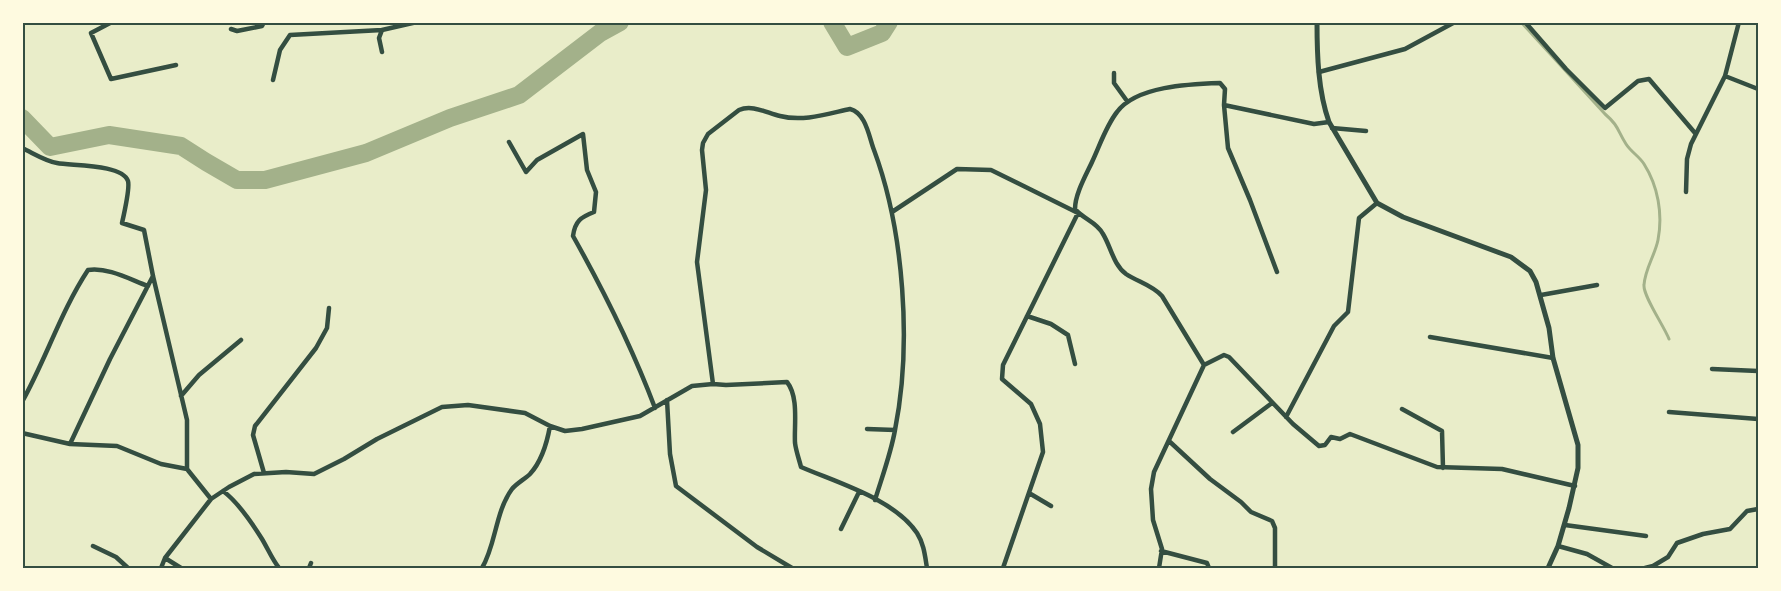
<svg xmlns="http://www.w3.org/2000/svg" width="1781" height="591" viewBox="0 0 1781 591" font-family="Quicksand,sans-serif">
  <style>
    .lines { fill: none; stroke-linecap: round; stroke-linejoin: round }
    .stream { stroke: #a3b18a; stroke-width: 3 }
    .river { stroke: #a3b18a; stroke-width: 18 }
    .minor { stroke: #344e41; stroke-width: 4.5 }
    .tertiary { stroke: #344e41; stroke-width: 5 }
    .neatline { fill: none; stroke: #344e41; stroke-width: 2 }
  </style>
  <rect width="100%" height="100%" fill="#e9edc9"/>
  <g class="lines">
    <path class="stream" d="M 1521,22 L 1605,114 C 1619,126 1617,130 1626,144 C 1631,152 1639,156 1644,164 C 1658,186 1663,214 1658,240 C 1655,255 1645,269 1644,285 C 1643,296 1664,326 1669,339"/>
    <path class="river" d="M 832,22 L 847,47 L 882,33 L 889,22
      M 22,118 L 50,147 L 109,135 L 181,146 L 206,162 L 237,180 L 265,180 L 366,153 L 450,118 L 519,95 L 600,33 L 620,22"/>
    <path class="minor" d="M 112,22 L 91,33 L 111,79 L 176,65
      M 1525,22 L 1566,69 L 1605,108 L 1638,81 L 1649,79 L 1695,133
      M 231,29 L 237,31 L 262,26 L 264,22
      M 382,52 L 379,38 L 382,30 L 417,22
      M 1319,72 L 1405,49 L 1455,22
      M 1114,73 L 1114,83 L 1127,101
      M 1725,76 L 1758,89
      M 273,80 L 280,50 L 290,35 L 382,30
      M 1224,105 L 1228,148 L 1250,200 L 1277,272
      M 1329,122 L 1314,124 L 1224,105 L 1225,89 L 1220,83 C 1190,84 1136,86 1117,112 C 1106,126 1100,145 1092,162 C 1086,175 1075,194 1075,209 C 1083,219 1097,222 1103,234 C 1111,247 1113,264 1126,274 C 1138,282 1152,285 1162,296 L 1204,365 L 1224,355 L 1229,357 L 1293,424 L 1319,446 L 1325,445 L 1331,437 L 1340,439 L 1350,434 L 1437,467 L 1502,469 L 1575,486
      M 1332,128 L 1366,131
      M 509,142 L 526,172 L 537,160 L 583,134 L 587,170 L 596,192 L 594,212 C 581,217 575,221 573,236 C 605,293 632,347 655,408
      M 22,148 C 33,153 45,161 57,163 C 72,166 122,164 128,181 C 130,188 124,214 122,223 L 144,230 L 153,276 L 187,420 L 187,469 L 211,499 L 165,558 L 161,568
      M 1686,192 L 1687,159 L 1691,144 L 1725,76 L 1739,22
      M 892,212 L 957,169 L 991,170 L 1078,213 L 1003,365 L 1002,379 L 1031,404 L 1040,424 L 1043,452 L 1003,568
      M 153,276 L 110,359 L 70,444 L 117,446 L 161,464 L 187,469
      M 1541,295 L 1597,285
      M 1027,316 L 1051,324 L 1068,335 L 1075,364
      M 1430,337 L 1553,358
      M 1712,369 L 1758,371
      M 713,384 L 697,262 L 706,190 L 702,150 L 703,143 L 708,134 L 739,110 C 752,104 767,113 780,116 C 803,122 827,114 850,109 C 866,113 869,137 874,150 C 904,231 912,345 895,430 C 891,453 882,477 875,500
      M 181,396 L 199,375 L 241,340
      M 667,400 L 670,454 L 676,486 L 757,547 L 792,568
      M 22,402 C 46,359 61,311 88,270 C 108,267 129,279 148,286
      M 1402,409 L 1442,431 L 1443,468
      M 1669,412 L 1758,419
      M 1286,417 L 1334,326 L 1348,312 L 1359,218 L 1377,203
      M 867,429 L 895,430
      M 1233,432 L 1272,403
      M 22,433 L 70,444
      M 1169,441 L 1210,479 L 1241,502 L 1251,512 L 1272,521 L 1275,528 L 1275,568
      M 264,473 L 253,435 L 255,426 L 316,348 L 327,328 L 329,308
      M 223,491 C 238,502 252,523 262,539 C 268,549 272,559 279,568
      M 1029,493 L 1051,506
      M 211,499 L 229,487 L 254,474 L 286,472 L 314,474 L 344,459 L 377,439 L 442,407 L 468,405 L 525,413 L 550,426 L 565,431 L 582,429 L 640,416 L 692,386 L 713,384 L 726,385 L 787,382 C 799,397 794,425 795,443 C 796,451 799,459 801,467 C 838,483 894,499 917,533 C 924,544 925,556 927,568
      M 1565,525 L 1646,536
      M 841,529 L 859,492
      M 93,546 L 116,557 L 128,568
      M 1558,546 L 1587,554 L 1612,568
      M 1161,551 L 1207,563 L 1209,568
      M 165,558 L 181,568
      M 309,568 L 311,563
      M 482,568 C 496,545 495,512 512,489 C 517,483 525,479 530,474 C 542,461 547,443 550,426
      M 1159,568 L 1162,549 L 1153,520 L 1151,489 L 1154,472 L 1204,365
      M 1645,568 L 1653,566 L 1668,557 L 1677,543 L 1703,534 L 1730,529 L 1747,511 L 1758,509"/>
    <path class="tertiary" d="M 1317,22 C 1317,55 1318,91 1329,122 L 1377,203 L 1403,217 L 1511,257 L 1530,271 L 1536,282 L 1549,328 L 1553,358 L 1578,445 L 1578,468 L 1569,508 L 1558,546 L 1548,568"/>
  </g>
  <rect width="1781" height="591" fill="none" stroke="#fefae0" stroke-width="48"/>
  <rect x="24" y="24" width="1733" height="543" class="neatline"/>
</svg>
